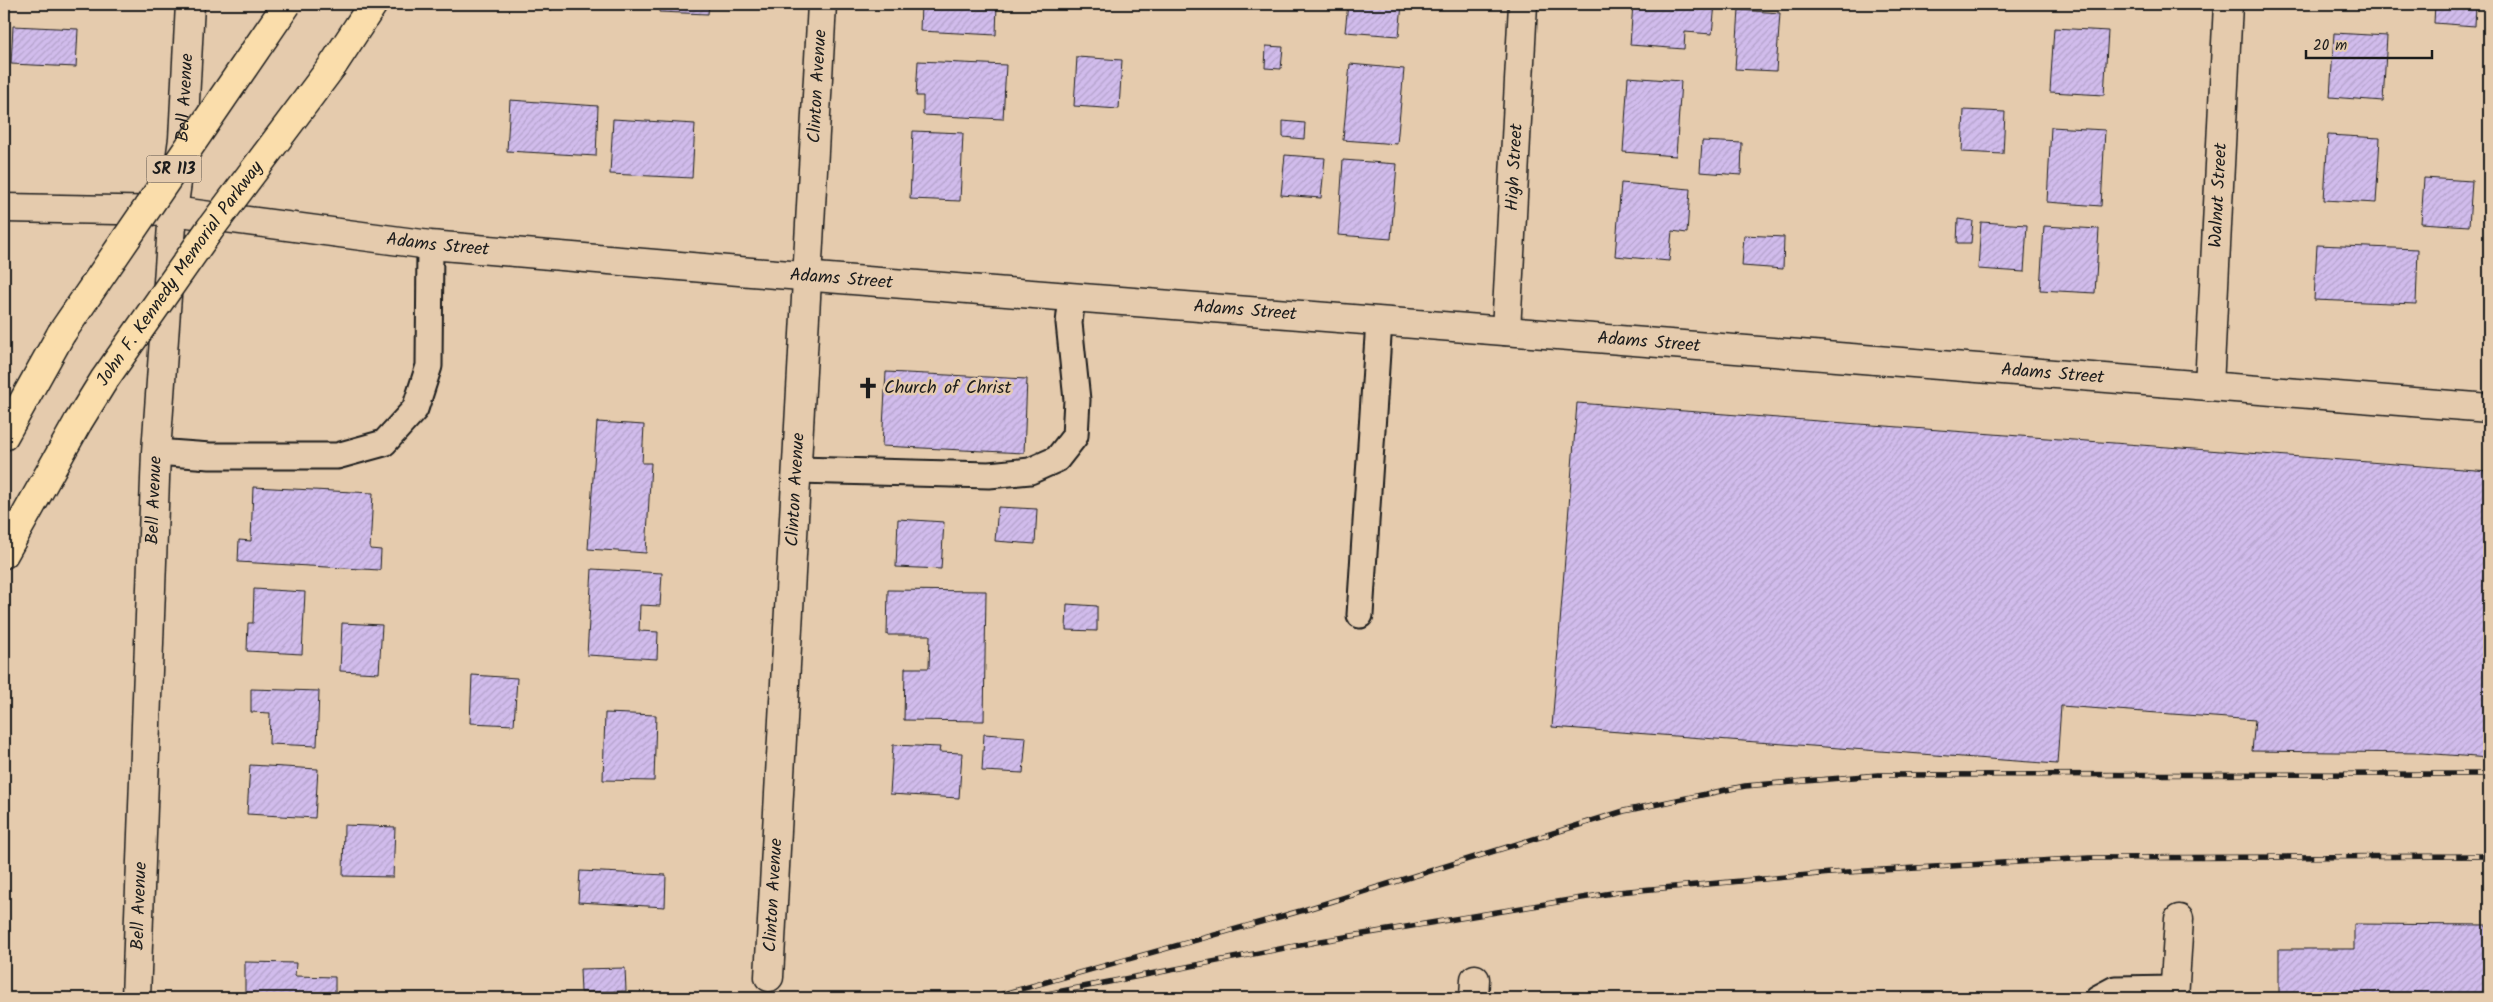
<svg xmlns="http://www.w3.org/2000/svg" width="2493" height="1002" viewBox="0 0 2493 1002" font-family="Kalam,sans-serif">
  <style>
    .building { fill: url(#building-hatch); stroke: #1c1c1c }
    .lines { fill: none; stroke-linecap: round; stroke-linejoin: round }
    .service-casing { stroke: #1c1c1c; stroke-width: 29 }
    .minor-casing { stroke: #1c1c1c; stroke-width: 31 }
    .primary-casing { stroke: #1c1c1c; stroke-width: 31 }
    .service { stroke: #e5cbad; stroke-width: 25 }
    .minor { stroke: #e5cbad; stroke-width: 28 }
    .primary { stroke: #faddab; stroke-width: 28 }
    .rail-casing { stroke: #1c1c1c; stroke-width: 5.5 }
    .rail { stroke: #e5cbad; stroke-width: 4; stroke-dasharray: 11; stroke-linecap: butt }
    .primary-bridge-casing { stroke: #1c1c1c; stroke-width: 31; stroke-linecap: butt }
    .primary-bridge { stroke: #faddab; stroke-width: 28 }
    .labels { text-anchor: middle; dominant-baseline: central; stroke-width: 5; stroke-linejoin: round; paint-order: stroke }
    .shield { fill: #e5cbad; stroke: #585048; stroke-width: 1 }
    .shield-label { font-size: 16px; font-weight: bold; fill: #1c1c1c }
    .street-label { font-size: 18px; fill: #1c1c1c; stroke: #e5cbad }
    .poi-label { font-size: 18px; fill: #1c1c1c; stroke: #e5cbad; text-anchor: start }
  </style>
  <defs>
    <pattern id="building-hatch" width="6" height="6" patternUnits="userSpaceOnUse" patternTransform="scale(1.25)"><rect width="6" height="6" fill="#d1bcec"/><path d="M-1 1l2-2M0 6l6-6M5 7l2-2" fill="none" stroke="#b3a1ca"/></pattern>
  </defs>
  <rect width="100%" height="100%" fill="#e5cbad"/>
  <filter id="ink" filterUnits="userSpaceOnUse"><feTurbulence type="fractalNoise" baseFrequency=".02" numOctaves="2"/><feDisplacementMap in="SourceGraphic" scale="10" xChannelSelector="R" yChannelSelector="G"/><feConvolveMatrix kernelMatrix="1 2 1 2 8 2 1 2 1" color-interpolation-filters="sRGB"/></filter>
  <g filter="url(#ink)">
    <path class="building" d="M 535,4 L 553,4 L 552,10 L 534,8 Z
      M 660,4 L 709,4 L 708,14 L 659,12 Z
      M 921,4 L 997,4 L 996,35 L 920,31 Z
      M 1348,4 L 1402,4 L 1399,36 L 1345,32 Z
      M 1633,4 L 1715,4 L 1712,34 L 1685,32 L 1684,49 L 1630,45 Z
      M 2435,4 L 2476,4 L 2475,26 L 2434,23 Z
      M 1739,10 L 1780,13 L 1776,71 L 1735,69 Z
      M 13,26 L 78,29 L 76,67 L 11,64 Z
      M 2054,28 L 2108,31 L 2104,95 L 2050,92 Z
      M 2334,33 L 2387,36 L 2383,101 L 2330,97 Z
      M 1266,46 L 1283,47 L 1281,69 L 1265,68 Z
      M 1077,57 L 1122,60 L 1119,109 L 1074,106 Z
      M 918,61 L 1006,65 L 1003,119 L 923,115 L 923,96 L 916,96 Z
      M 1350,64 L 1404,69 L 1397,144 L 1343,140 Z
      M 1628,77 L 1681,81 L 1676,156 L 1623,152 Z
      M 510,100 L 598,106 L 596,156 L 507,151 Z
      M 1964,110 L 2005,112 L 2003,154 L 1962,152 Z
      M 613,119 L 695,124 L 692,178 L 610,174 Z
      M 1283,121 L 1305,123 L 1304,139 L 1283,137 Z
      M 2051,127 L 2105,130 L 2101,206 L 2047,202 Z
      M 913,131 L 963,133 L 960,201 L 910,199 Z
      M 2328,135 L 2380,138 L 2376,203 L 2324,200 Z
      M 1702,141 L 1742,143 L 1741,175 L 1700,172 Z
      M 1285,155 L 1325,158 L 1321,198 L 1281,195 Z
      M 1343,160 L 1397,164 L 1391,239 L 1338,235 Z
      M 2424,178 L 2472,181 L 2469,226 L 2421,223 Z
      M 1621,183 L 1690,189 L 1687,233 L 1672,231 L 1669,261 L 1615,256 Z
      M 1958,219 L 1973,221 L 1971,243 L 1957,243 Z
      M 1981,222 L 2027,225 L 2024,272 L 1978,269 Z
      M 2044,226 L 2099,229 L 2095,293 L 2040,290 Z
      M 1744,235 L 1784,237 L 1783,269 L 1742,266 Z
      M 2317,245 L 2418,249 L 2416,304 L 2314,300 Z
      M 886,372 L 1027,379 L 1024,453 L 882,446 Z
      M 1577,403 L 2489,471 L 2489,758 L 2422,753 L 2252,751 L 2255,720 L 2061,706 L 2057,764 L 1552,727 Z
      M 597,422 L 644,425 L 642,463 L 651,463 L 646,553 L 588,549 Z
      M 253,487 L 373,493 L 370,549 L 381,550 L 380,570 L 238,562 L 239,540 L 251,541 Z
      M 998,507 L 1037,509 L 1035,544 L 995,541 Z
      M 898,519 L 944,522 L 941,569 L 896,567 Z
      M 592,569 L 662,573 L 660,606 L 640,605 L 639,631 L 658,632 L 657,659 L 587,655 Z
      M 254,589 L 305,592 L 302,654 L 247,651 L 248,623 L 253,623 Z
      M 888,590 L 986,591 L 984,721 L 904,720 L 905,668 L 929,668 L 930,635 L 887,635 Z
      M 1067,604 L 1097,606 L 1097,631 L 1066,630 Z
      M 342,623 L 382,625 L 379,673 L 340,671 Z
      M 472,675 L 517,678 L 514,725 L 470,723 Z
      M 251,689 L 319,691 L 317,746 L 269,744 L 270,713 L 251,712 Z
      M 605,713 L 656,715 L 654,781 L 603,780 Z
      M 984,734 L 1026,737 L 1023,773 L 982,771 Z
      M 893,745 L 940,747 L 939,752 L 962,753 L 959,798 L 890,794 Z
      M 250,765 L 318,769 L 315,818 L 247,814 Z
      M 344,825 L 395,827 L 393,877 L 343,876 Z
      M 580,871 L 666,875 L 665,907 L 578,902 Z
      M 2354,924 L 2487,925 L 2489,998 L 2279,998 L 2279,949 L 2354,949 Z
      M 245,962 L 296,963 L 295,976 L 335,977 L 335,998 L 245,998 Z
      M 625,968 L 626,991 L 581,992 L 580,969 Z"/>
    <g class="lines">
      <g class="service-casing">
        <path id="service" d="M 156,452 L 210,456 L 337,456 L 384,443 L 415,409 L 429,366 L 430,245
          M 798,470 L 989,475 L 1030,471 L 1057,459 L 1075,436 L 1077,400 L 1069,323 L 1072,297
          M 1360,615 L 1379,321
          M 2098,998 L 2115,989 L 2175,988"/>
      </g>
      <g class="minor-casing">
        <g id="minor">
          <path id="s1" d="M 4,208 L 173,211 L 430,245 L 751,272 L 2489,408"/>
          <path id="s2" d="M 1506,331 L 1523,4"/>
          <path id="s3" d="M 2209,386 L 2228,4"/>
          <path id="s4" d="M 769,977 L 822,4"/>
          <path id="s5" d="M 136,998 L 156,452 L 173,211 L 183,139 L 190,4"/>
          <path d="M 1474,998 L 1475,979"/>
          <path d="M 2174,998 L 2179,919"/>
        </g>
      </g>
      <g class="primary-casing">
        <path id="primary" d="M 333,65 L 373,4
          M 4,436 L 61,334
          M 4,554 L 78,422"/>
      </g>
      <use href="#service" class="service"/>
      <use href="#minor" class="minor"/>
      <use href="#primary" class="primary"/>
      <g class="rail-casing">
        <path id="rail" d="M 989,998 L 1304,910 L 1624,811 L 1745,786 L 1878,775 L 2489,774
          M 1026,998 L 1321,941 L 1618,892 L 1831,873 L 2089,858 L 2489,856"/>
      </g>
      <use href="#rail" class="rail"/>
      <g class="primary-bridge-casing">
        <g id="primary-bridge">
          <path d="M 61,334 L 287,4"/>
          <path id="s6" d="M 78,422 L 104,380 L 210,229 L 333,65"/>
        </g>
      </g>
      <use href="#primary-bridge" class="primary-bridge"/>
    </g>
  </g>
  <defs>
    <g id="church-bare" transform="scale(1.725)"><path d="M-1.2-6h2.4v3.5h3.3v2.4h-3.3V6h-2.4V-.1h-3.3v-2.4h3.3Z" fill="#1c1c1c" stroke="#e5cbad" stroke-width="2.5" paint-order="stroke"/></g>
  </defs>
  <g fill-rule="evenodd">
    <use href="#church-bare" x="868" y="388"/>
  </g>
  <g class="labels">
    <rect class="shield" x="146.5" y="155.5" width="55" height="27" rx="4"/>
    <g class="shield-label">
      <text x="174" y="169">SR 113</text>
    </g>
    <g class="street-label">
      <text stroke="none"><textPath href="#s4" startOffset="892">Clinton Avenue</textPath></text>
      <text stroke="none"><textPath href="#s5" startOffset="902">Bell Avenue</textPath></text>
      <text stroke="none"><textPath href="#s2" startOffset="164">High Street</textPath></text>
      <text stroke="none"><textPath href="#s3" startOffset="191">Walnut Street</textPath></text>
      <text stroke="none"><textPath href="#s1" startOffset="436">Adams Street</textPath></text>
      <text stroke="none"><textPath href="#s6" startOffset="180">John F. Kennedy Memorial Parkway</textPath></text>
      <text stroke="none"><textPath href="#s1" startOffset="841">Adams Street</textPath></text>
      <text stroke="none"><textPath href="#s1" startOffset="1246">Adams Street</textPath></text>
      <text stroke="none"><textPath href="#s1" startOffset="1651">Adams Street</textPath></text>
      <text stroke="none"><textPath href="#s1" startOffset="2056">Adams Street</textPath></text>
      <text stroke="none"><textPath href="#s4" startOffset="488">Clinton Avenue</textPath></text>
      <text stroke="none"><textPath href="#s5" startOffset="498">Bell Avenue</textPath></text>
      <text stroke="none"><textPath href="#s4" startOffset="82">Clinton Avenue</textPath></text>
      <text stroke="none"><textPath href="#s5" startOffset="92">Bell Avenue</textPath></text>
    </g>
    <g class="poi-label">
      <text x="884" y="388">Church of Christ</text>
    </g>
  </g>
  <rect width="2493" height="1002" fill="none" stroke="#e5cbad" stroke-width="20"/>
  <rect x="10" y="10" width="2473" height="982" fill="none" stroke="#1c1c1c" stroke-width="2" filter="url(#ink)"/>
  <path d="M2306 50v8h126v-8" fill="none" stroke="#1c1c1c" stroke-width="2.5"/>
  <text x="2313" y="50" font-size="15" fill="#1c1c1c" stroke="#e5cbad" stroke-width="4" paint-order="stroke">20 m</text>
</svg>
